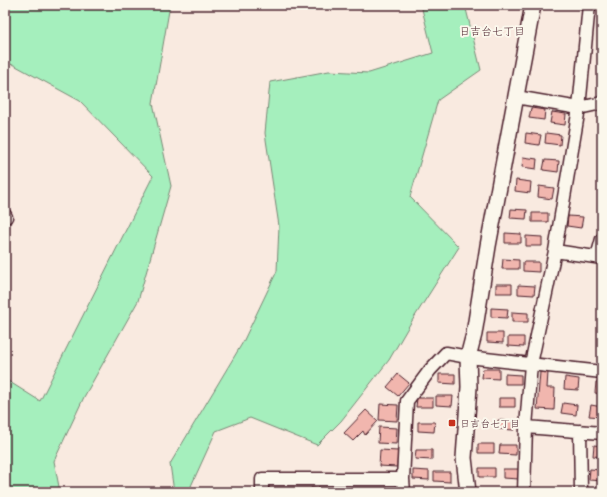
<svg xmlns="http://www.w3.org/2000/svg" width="607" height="497" viewBox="0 0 607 497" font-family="Delius,'Klee One',sans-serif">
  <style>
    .green { fill: #a5efbd; stroke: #788774 }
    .building { fill: #f1b6ae; stroke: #4a1f2b }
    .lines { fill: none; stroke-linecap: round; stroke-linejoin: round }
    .minor-casing { stroke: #4a1f2b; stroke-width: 15 }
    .tertiary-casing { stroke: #4a1f2b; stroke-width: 18 }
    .minor { stroke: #fbf7ec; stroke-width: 12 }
    .tertiary { stroke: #fbf7ec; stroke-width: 15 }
    .poi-dot { fill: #c8321e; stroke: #fbf7ec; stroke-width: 1.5 }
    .labels { text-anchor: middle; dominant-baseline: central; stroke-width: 4; stroke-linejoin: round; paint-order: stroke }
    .poi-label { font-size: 10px; fill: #4a1f2b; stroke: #fbf7ec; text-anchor: start }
    .neighbourhood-label { font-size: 11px; fill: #4a1f2b; stroke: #fbf7ec }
  </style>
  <rect width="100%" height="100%" fill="#f9eae0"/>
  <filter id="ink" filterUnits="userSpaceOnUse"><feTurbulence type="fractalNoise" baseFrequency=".025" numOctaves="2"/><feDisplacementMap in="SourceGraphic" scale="8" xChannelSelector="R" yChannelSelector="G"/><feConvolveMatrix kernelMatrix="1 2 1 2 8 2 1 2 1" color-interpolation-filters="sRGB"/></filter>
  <g filter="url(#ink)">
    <path class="green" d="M 5,5 L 170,5 L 153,103 L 171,186 L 138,301 L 84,397 L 54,461 L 60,492 L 5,492 L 5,379 L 40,401 L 153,176 L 80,101 L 14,65 L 5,63 Z
      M 421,5 L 465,5 L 481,70 L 438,100 L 410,197 L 459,247 L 410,324 L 389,360 L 341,421 L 317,445 L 250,418 L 216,431 L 191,486 L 196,492 L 174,492 L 170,464 L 243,342 L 277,271 L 279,226 L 265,133 L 270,82 L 329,71 L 369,73 L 433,53 Z"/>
    <path class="building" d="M 531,108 L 545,110 L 544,120 L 529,118 Z
      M 552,112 L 566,114 L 565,125 L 550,123 Z
      M 526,133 L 541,135 L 539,145 L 525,143 Z
      M 546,133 L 561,135 L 560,145 L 545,143 Z
      M 523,157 L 537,159 L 536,169 L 522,167 Z
      M 545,160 L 559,161 L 558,172 L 543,170 Z
      M 516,180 L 531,182 L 530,193 L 515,191 Z
      M 539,186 L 554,188 L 552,199 L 538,197 Z
      M 511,209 L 527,210 L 526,219 L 510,218 Z
      M 532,213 L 548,213 L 548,222 L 532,222 Z
      M 568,216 L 583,217 L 581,228 L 567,226 Z
      M 505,233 L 521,234 L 521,243 L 505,243 Z
      M 526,236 L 542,237 L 542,246 L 526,246 Z
      M 503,259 L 519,260 L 519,269 L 502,269 Z
      M 523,262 L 539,262 L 539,272 L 523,271 Z
      M 496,284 L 512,284 L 512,293 L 496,293 Z
      M 518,285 L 535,286 L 534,295 L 518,294 Z
      M 491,308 L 508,309 L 507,318 L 491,317 Z
      M 512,312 L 528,313 L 528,322 L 512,322 Z
      M 487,333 L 503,333 L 503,343 L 487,342 Z
      M 508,337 L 524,337 L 524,347 L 508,346 Z
      M 483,369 L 499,369 L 499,379 L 482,378 Z
      M 540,372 L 548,372 L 547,388 L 555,388 L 554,410 L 537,409 Z
      M 398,374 L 409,383 L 398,396 L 387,387 Z
      M 439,374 L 455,374 L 455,384 L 439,383 Z
      M 505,374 L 521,375 L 521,384 L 505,384 Z
      M 565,377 L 579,379 L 578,390 L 564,389 Z
      M 596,382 L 602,382 L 602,394 L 595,393 Z
      M 436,396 L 453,396 L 452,406 L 436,405 Z
      M 417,398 L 433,398 L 433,407 L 416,407 Z
      M 499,398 L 515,398 L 515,407 L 499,407 Z
      M 563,403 L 577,405 L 576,415 L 561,413 Z
      M 380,404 L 398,405 L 397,421 L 379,420 Z
      M 591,405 L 602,407 L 602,417 L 589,416 Z
      M 366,410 L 378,421 L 365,435 L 363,431 L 353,441 L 344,433 Z
      M 498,420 L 514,421 L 514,430 L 498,429 Z
      M 418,422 L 435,422 L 434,432 L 418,431 Z
      M 379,427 L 397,428 L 396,444 L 378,443 Z
      M 478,444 L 494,444 L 494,453 L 478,453 Z
      M 500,445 L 516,445 L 516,455 L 499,454 Z
      M 594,445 L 602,446 L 602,457 L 593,456 Z
      M 380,450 L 398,451 L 397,467 L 379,466 Z
      M 416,450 L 432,450 L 432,460 L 415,459 Z
      M 479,468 L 495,468 L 495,477 L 479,477 Z
      M 503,469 L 519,469 L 519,479 L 503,478 Z
      M 590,469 L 602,470 L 602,481 L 589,480 Z
      M 413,470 L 429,471 L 429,480 L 413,479 Z
      M 434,472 L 450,472 L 450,482 L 434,481 Z
      M 311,488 L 327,489 L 326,492 L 310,492 Z
      M 290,489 L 306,490 L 306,492 L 290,492 Z
      M 337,490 L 353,490 L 353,492 L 337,492 Z
      M 358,490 L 374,490 L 374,492 L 358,492 Z"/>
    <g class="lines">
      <g class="minor-casing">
        <path id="minor" d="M 516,97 L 579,108 L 602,103
          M 5,215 L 6,217
          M 555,251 L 602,258
          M 597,257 L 602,239
          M 526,427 L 602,433
          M 580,431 L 581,492
          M 262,492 L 262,479 L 403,479
          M 404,492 L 403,479 L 407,401 L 430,370 L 446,353 L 468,357 L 602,372
          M 524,492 L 526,427 L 531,364 L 555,251 L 579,108 L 589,5"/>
      </g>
      <g class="tertiary-casing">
        <path id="tertiary" d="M 468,492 L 464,458 L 469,387 L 468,357 L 474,334 L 488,246 L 533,5"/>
      </g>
      <use href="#minor" class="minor"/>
      <use href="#tertiary" class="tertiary"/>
    </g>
  </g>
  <rect class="poi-dot" x="448" y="419" width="8" height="8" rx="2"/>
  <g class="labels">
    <g class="poi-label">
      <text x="460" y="423">日吉台七丁目</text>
    </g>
    <g class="neighbourhood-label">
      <text x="492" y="31">日吉台七丁目</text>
    </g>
  </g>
  <rect width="607" height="497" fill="none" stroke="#fbf7ec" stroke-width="20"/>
  <rect x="10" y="10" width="587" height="477" fill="none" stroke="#4a1f2b" stroke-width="1.5" filter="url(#ink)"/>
</svg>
